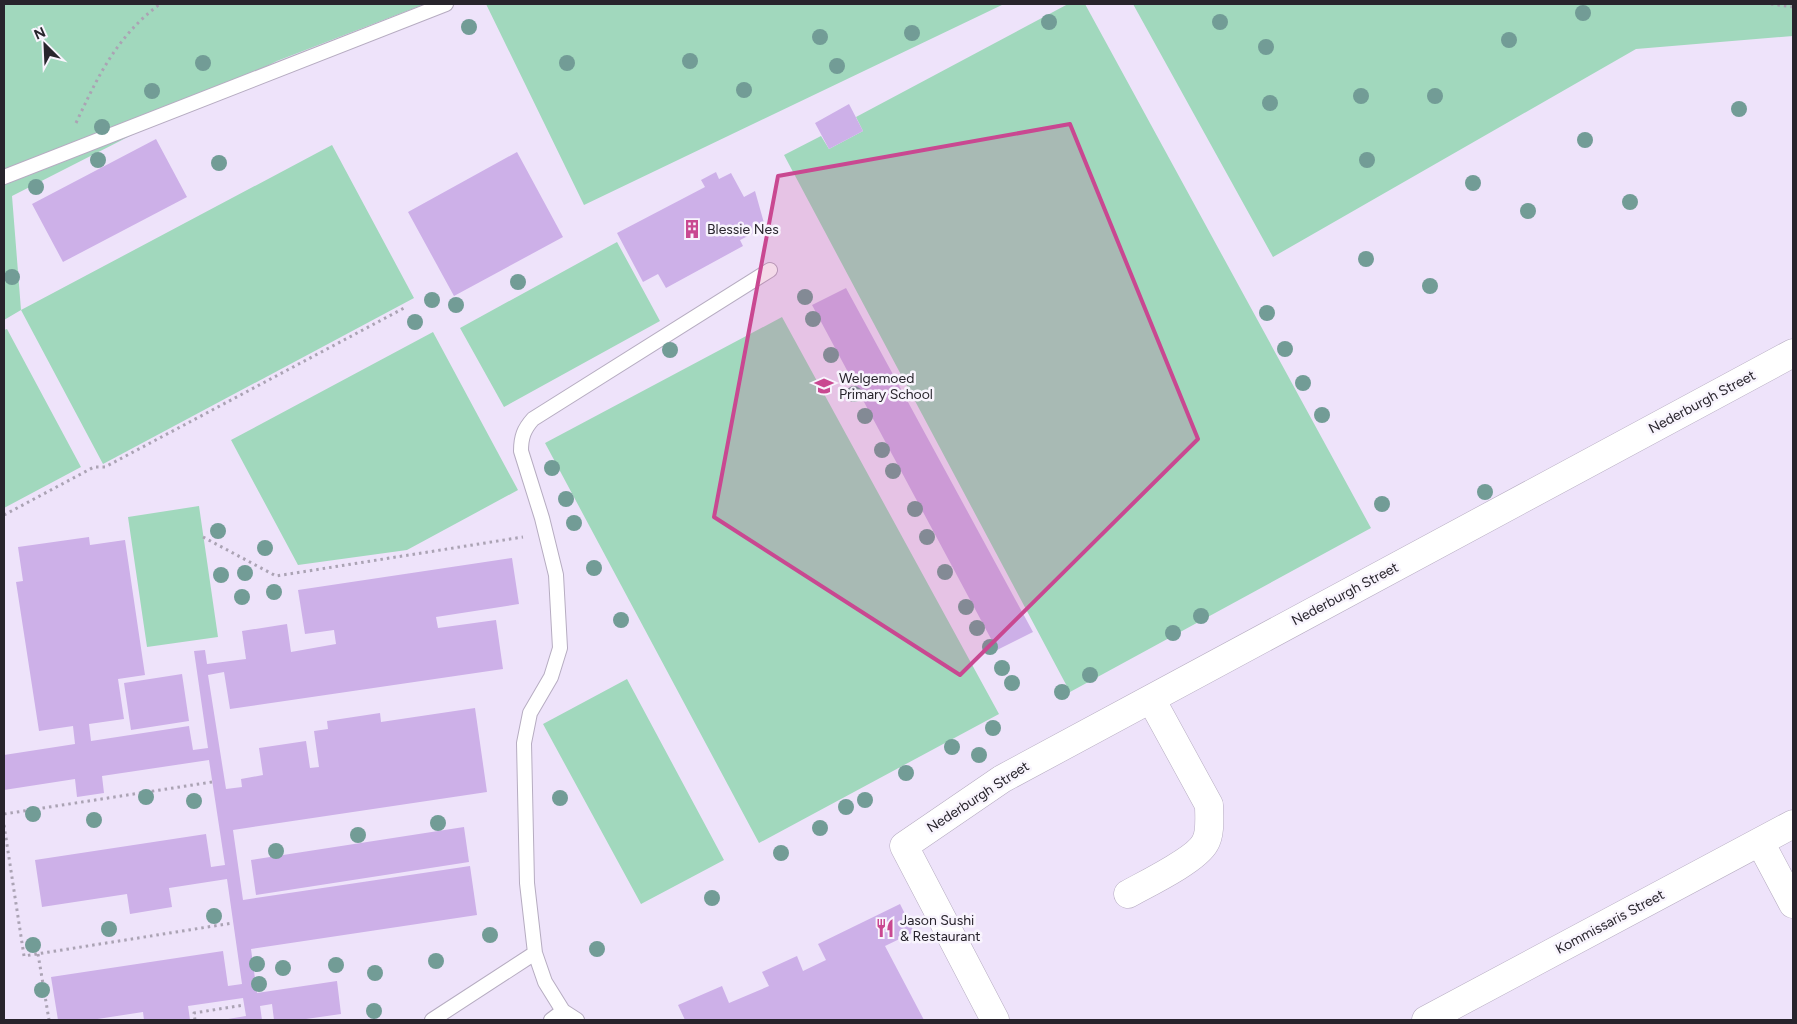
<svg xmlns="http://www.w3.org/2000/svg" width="1797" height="1024" viewBox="0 0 1797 1024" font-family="Figtree,sans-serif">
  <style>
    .green { fill: #a1d8bd }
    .building { fill: #cdb0e8 }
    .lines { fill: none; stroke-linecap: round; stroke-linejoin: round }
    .lane-casing { stroke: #b6acc1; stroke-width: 16 }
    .street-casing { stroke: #b6acc1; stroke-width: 29 }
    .path { stroke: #aba3b4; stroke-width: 3; stroke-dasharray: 2.5 4; stroke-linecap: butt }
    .lane { stroke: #fff; stroke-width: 14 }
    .street { stroke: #fff; stroke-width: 28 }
    .tree { fill: #729c96 }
    .marked { fill: #c94891; fill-opacity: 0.2; stroke: #c94891; stroke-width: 4; stroke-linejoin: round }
    .labels { text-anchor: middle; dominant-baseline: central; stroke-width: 5; stroke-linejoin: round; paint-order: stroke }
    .poi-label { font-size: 14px; fill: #28242c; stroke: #f8f4fd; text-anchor: start }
    .street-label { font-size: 14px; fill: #28242c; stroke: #f8f4fd }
  </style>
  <rect width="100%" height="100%" fill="#eee3fa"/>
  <path class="green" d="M 4,4 L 425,4 L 277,61 L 12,196 L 21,310 L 332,145 L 414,298 L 103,464 L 21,310 L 4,320 Z
    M 486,4 L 1004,4 L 584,205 Z
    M 1068,4 L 1085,4 L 1371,528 L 1070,692 L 784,155 L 821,136 L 829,149 L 863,131 L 856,117 Z
    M 1133,4 L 1793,4 L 1793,36 L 1636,49 L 1273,257 Z
    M 617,242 L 660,321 L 504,407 L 460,328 Z
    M 782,317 L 999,714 L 759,843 L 545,443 Z
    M 7,329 L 81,467 L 4,508 L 4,330 Z
    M 433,332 L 518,490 L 407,550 L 298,565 L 231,440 Z
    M 199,506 L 218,637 L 147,647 L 128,517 Z
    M 627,679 L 724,860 L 641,904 L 543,724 Z"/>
  <path class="building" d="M 849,104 L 863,131 L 829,149 L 815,123 Z
    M 156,139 L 187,197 L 63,262 L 32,204 Z
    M 517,152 L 563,237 L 454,296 L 408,212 Z
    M 716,172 L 719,179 L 731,173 L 744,197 L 755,191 L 764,223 L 757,227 L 758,231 L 740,240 L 743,246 L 666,288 L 658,274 L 643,282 L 617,233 L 705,187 L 701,180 Z
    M 846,288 L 1033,632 L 997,650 L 812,305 Z
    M 89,537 L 90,545 L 125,540 L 145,675 L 118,679 L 124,719 L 89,724 L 91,741 L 189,726 L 193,750 L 208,748 L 194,651 L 205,650 L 207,664 L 246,659 L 242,631 L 287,624 L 291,652 L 336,644 L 334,630 L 305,634 L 298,590 L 512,558 L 519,604 L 436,617 L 438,628 L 496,620 L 503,669 L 230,709 L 224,672 L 208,675 L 226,789 L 242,787 L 241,779 L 263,775 L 259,748 L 306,741 L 310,768 L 319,767 L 314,731 L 328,729 L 327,721 L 380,713 L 381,722 L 475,708 L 487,792 L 233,830 L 243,900 L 470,866 L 477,915 L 251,949 L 257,993 L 337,981 L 341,1014 L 299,1020 L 274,1020 L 272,1004 L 260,1006 L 262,1020 L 222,1020 L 246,1016 L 243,998 L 188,1006 L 190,1020 L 144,1020 L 143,1012 L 91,1020 L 58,1020 L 51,977 L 223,951 L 228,986 L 242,984 L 227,879 L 169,888 L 172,907 L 130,914 L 127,894 L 42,907 L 35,860 L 206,834 L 211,867 L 225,865 L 209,760 L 102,776 L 104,793 L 77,797 L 75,779 L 4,790 L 4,755 L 75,744 L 73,726 L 39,731 L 16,582 L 23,581 L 18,547 Z
    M 182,674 L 189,721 L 131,730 L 124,683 Z
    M 464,827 L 469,862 L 256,895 L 251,860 Z
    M 900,904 L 914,932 L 885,946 L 924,1020 L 685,1020 L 678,1005 L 722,986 L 729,1003 L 769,986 L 762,972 L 797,956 L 803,971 L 826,960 L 818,944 Z"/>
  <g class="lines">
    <g class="lane-casing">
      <path id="lane" d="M 4,177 L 446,4
        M 432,1020 L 535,953
        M 551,1020 L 563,1011
        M 577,1020 L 563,1011 L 545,982 L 535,953 L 527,883 L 524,743 L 530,713 L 551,677 L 560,648 L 556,575 L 542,518 L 521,451 C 521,437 524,429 533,419 L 770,270"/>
    </g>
    <g class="street-casing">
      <path id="street" d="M 1760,842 L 1793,904
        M 1128,894 C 1146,884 1196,860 1205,843 C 1211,833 1209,816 1209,805 L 1151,699
        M 995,1020 L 904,846 L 1002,779 L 1793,353
        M 1426,1020 L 1793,824"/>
    </g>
    <path class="path" d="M 1771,4 L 1793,7
      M 76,123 C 98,76 117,36 160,4
      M 4,515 L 94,467 L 105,467 L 406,307
      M 203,537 L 276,576 L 523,537
      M 4,814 L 212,782
      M 4,825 L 24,956 L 233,923
      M 38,954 L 49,1020
      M 195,1020 L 194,1013 L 244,1005"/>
    <use href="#lane" class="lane"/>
    <use href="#street" class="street"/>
  </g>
  <g class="tree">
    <circle cx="1583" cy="13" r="8"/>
    <circle cx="1049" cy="22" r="8"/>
    <circle cx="1220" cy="22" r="8"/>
    <circle cx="469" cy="27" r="8"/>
    <circle cx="912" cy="33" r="8"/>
    <circle cx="820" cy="37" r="8"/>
    <circle cx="1509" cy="40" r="8"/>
    <circle cx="1266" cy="47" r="8"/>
    <circle cx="690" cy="61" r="8"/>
    <circle cx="203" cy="63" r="8"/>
    <circle cx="567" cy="63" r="8"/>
    <circle cx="837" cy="66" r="8"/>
    <circle cx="744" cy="90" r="8"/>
    <circle cx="152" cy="91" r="8"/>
    <circle cx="1361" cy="96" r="8"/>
    <circle cx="1435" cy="96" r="8"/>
    <circle cx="1270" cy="103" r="8"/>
    <circle cx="1739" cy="109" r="8"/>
    <circle cx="102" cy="127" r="8"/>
    <circle cx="1585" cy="140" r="8"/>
    <circle cx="98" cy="160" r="8"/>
    <circle cx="1367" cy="160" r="8"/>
    <circle cx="219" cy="163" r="8"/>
    <circle cx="1473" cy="183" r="8"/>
    <circle cx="36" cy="187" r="8"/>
    <circle cx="1630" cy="202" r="8"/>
    <circle cx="1528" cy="211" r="8"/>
    <circle cx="1366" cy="259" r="8"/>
    <circle cx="12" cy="277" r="8"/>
    <circle cx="518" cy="282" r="8"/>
    <circle cx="1430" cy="286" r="8"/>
    <circle cx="805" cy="297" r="8"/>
    <circle cx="432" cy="300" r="8"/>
    <circle cx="456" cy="305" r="8"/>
    <circle cx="1267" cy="313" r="8"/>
    <circle cx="813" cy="319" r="8"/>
    <circle cx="415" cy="322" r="8"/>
    <circle cx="1285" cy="349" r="8"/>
    <circle cx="670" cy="350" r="8"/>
    <circle cx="831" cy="355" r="8"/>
    <circle cx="1303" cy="383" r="8"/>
    <circle cx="854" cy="394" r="8"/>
    <circle cx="1322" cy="415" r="8"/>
    <circle cx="865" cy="416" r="8"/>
    <circle cx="882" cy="450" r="8"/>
    <circle cx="552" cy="468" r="8"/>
    <circle cx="893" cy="471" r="8"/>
    <circle cx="1485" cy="492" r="8"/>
    <circle cx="566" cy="499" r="8"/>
    <circle cx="1382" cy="504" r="8"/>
    <circle cx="915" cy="509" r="8"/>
    <circle cx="574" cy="523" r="8"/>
    <circle cx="218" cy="531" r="8"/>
    <circle cx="927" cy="537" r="8"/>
    <circle cx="265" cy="548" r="8"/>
    <circle cx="594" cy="568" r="8"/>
    <circle cx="945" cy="572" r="8"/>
    <circle cx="245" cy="573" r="8"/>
    <circle cx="221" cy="575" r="8"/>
    <circle cx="274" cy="592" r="8"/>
    <circle cx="242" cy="597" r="8"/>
    <circle cx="966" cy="607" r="8"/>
    <circle cx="1201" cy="616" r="8"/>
    <circle cx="621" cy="620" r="8"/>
    <circle cx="977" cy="628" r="8"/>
    <circle cx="1173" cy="633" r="8"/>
    <circle cx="990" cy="647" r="8"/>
    <circle cx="1002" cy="668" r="8"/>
    <circle cx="1090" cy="675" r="8"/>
    <circle cx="1012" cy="683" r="8"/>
    <circle cx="1062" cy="692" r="8"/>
    <circle cx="993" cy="728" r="8"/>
    <circle cx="952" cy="747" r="8"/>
    <circle cx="979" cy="755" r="8"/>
    <circle cx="906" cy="773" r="8"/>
    <circle cx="146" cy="797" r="8"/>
    <circle cx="560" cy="798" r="8"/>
    <circle cx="865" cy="800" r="8"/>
    <circle cx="194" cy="801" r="8"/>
    <circle cx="846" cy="807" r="8"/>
    <circle cx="33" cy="814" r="8"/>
    <circle cx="94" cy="820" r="8"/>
    <circle cx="438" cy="823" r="8"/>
    <circle cx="820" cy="828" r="8"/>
    <circle cx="358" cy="835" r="8"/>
    <circle cx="276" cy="851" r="8"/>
    <circle cx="781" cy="853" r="8"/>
    <circle cx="712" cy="898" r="8"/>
    <circle cx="214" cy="916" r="8"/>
    <circle cx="109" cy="929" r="8"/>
    <circle cx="490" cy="935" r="8"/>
    <circle cx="33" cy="945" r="8"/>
    <circle cx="597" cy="949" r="8"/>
    <circle cx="436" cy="961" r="8"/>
    <circle cx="257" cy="964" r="8"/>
    <circle cx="336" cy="965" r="8"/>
    <circle cx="283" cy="968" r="8"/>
    <circle cx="375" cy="973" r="8"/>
    <circle cx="259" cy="984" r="8"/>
    <circle cx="42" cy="990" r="8"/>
    <circle cx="374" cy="1011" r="8"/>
  </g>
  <path class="marked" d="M 1070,124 L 1198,439 L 960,675 L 714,517 L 778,176 Z"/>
  <defs>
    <g id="building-bare" transform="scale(1.5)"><path d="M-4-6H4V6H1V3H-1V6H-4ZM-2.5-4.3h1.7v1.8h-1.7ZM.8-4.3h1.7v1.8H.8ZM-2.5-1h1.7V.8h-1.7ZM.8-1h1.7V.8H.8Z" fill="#c94891" stroke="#f8f4fd" stroke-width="2.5" paint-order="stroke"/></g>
    <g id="school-bare" transform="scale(1.5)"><path d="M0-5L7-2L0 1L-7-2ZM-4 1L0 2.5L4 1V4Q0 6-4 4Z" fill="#c94891" stroke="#f8f4fd" stroke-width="2.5" paint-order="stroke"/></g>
    <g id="restaurant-bare" transform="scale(1.5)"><path d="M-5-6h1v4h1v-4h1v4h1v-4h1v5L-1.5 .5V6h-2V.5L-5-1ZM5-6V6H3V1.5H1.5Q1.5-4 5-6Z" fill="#c94891" stroke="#f8f4fd" stroke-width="2.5" paint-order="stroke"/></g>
  </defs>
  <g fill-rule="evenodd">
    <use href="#building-bare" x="692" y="229"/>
    <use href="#school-bare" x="824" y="386"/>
    <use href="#restaurant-bare" x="885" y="928"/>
  </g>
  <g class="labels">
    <g class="poi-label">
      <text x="707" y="229">Blessie Nes</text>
      <text x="839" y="378">Welgemoed<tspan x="839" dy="16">Primary School</tspan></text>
      <text x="900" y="920">Jason Sushi<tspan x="900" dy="16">&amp; Restaurant</tspan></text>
    </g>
    <g class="street-label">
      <text transform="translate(1702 402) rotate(-28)">Nederburgh Street</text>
      <text transform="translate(1345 594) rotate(-28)">Nederburgh Street</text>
      <text transform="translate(978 797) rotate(-33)">Nederburgh Street</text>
      <text transform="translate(1610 922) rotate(-28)">Kommissaris Street</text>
    </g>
  </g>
  <rect width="1797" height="1024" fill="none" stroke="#28242c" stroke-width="10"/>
  <g transform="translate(45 45) rotate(336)" stroke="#f8f4fd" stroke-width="4" paint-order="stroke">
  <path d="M0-4L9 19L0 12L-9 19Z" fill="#28242c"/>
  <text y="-8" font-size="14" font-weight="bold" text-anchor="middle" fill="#28242c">N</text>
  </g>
</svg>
